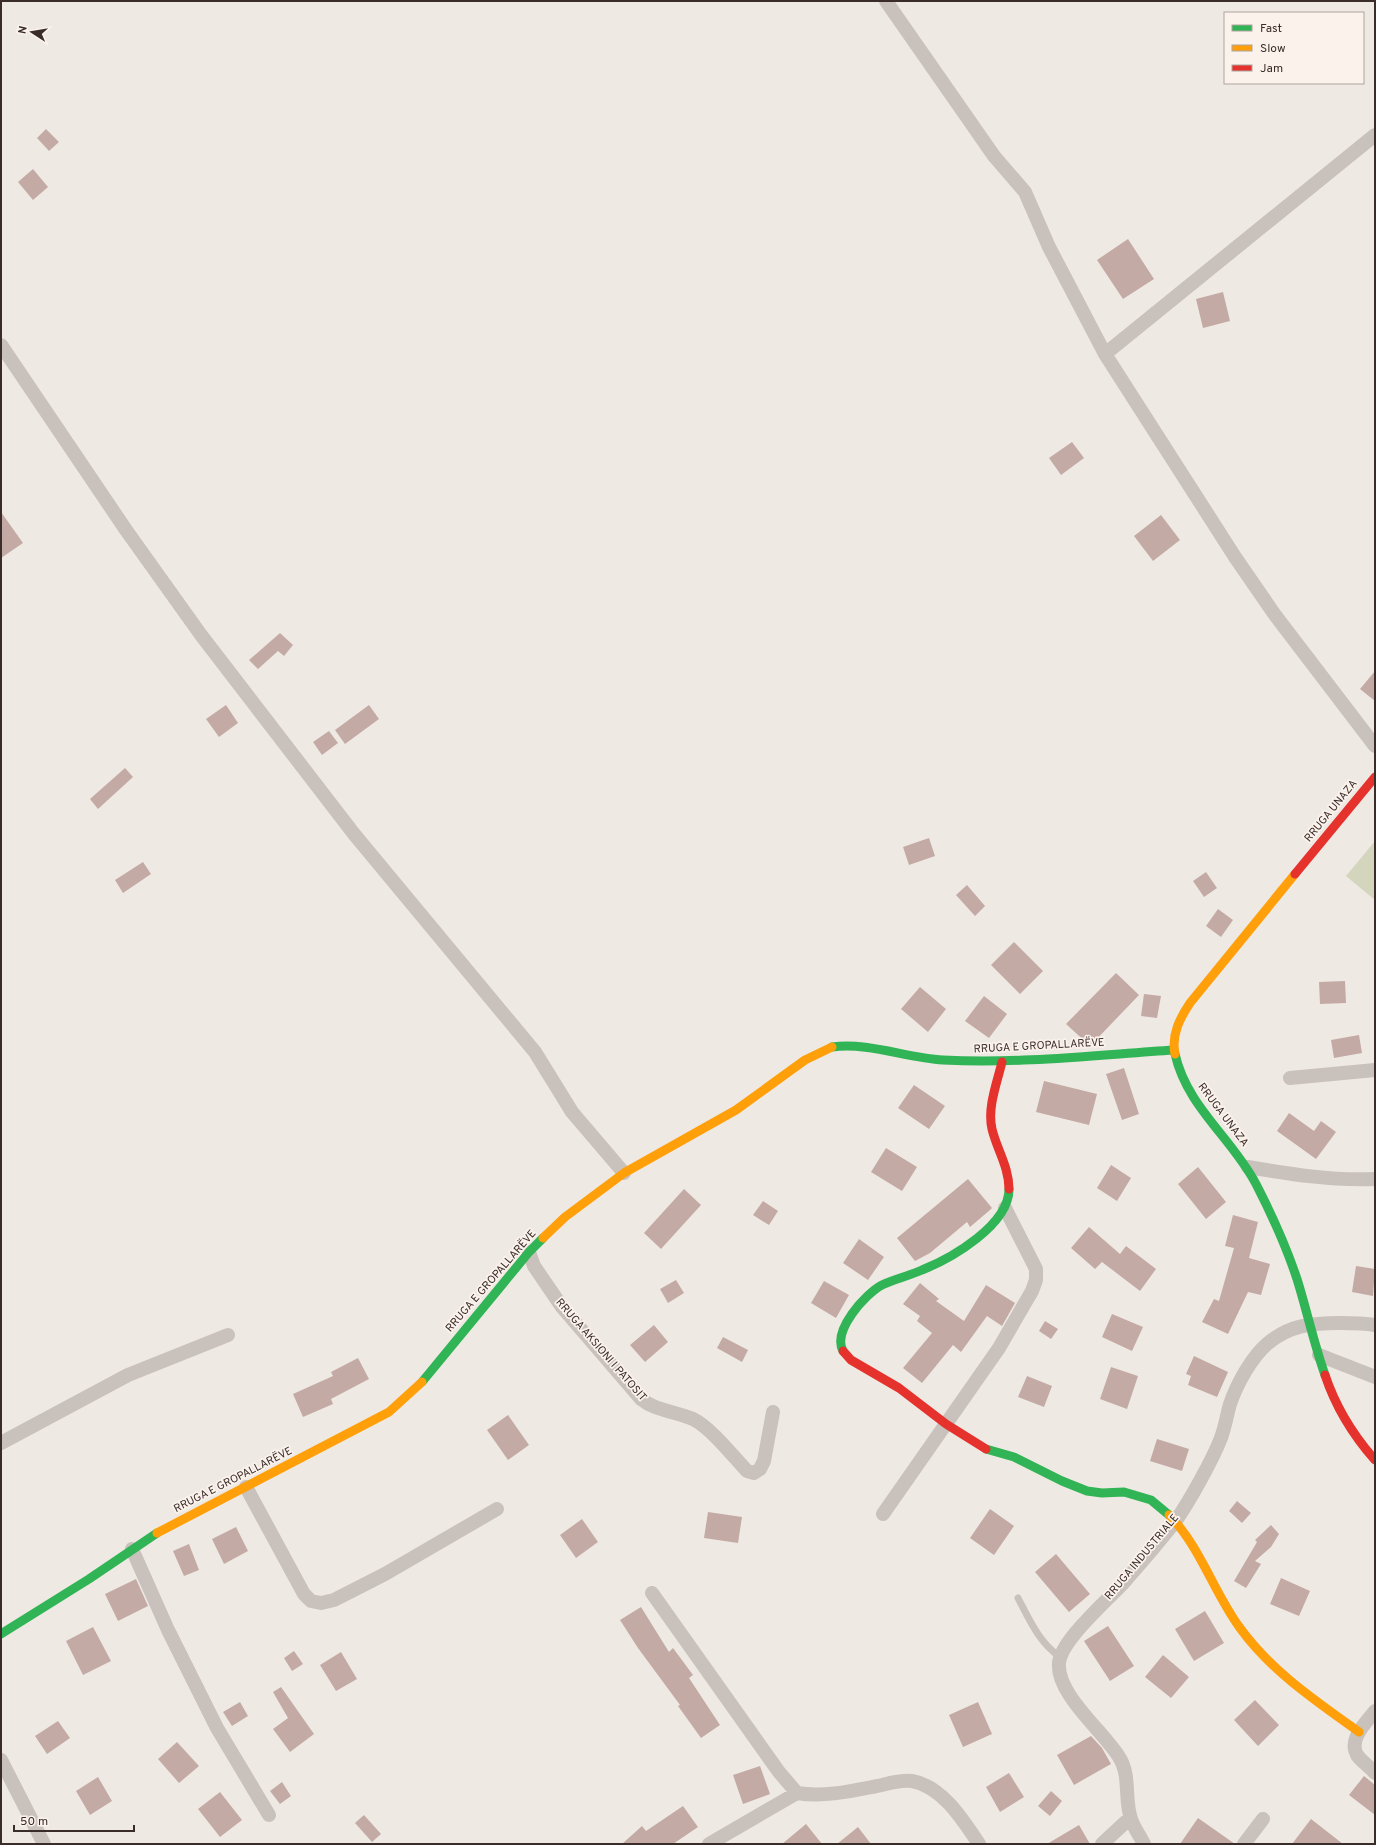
<svg xmlns="http://www.w3.org/2000/svg" width="1376" height="1845" viewBox="0 0 1376 1845" font-family="Overpass,sans-serif">
  <style>
    .green { fill: #d3d5bd }
    .building { fill: #c4aaa5 }
    .lines { fill: none; stroke-linecap: round; stroke-linejoin: round }
    .lane { stroke: #c9c1bc; stroke-width: 7 }
    .street { stroke: #c9c1bc; stroke-width: 14 }
    .fast { stroke: #30b455; stroke-width: 9 }
    .slow { stroke: #ff9f0a; stroke-width: 9 }
    .jam { stroke: #e5322d; stroke-width: 9 }
    .labels { text-anchor: middle; dominant-baseline: central; stroke-width: 3.5; stroke-linejoin: round; paint-order: stroke }
    .street-label { font-size: 11px; fill: #3a2d29; stroke: #fbf2ec }
  </style>
  <rect width="100%" height="100%" fill="#efe9e4"/>
  <path class="green" d="M 1375,841 L 1375,900 L 1346,876 Z"/>
  <path class="building" d="M 46,129 L 59,142 L 49,151 L 37,138 Z
    M 33,169 L 48,187 L 33,200 L 18,182 Z
    M 1128,239 L 1154,279 L 1123,299 L 1097,260 Z
    M 1223,292 L 1230,321 L 1203,328 L 1196,299 Z
    M 1072,442 L 1084,458 L 1061,475 L 1049,458 Z
    M 1,512 L 23,543 L 1,558 Z
    M 1161,515 L 1180,540 L 1153,561 L 1134,536 Z
    M 280,633 L 293,645 L 284,656 L 278,651 L 258,669 L 249,660 Z
    M 1375,671 L 1375,701 L 1360,689 Z
    M 226,705 L 238,723 L 219,737 L 206,719 Z
    M 369,705 L 379,719 L 345,744 L 335,730 Z
    M 329,731 L 338,743 L 322,755 L 313,742 Z
    M 125,768 L 133,777 L 98,809 L 90,799 Z
    M 929,838 L 935,856 L 909,865 L 903,847 Z
    M 143,862 L 151,874 L 123,893 L 115,880 Z
    M 1206,872 L 1217,888 L 1204,897 L 1193,881 Z
    M 967,885 L 985,906 L 975,916 L 956,895 Z
    M 1218,909 L 1233,920 L 1221,937 L 1206,926 Z
    M 1014,942 L 1043,971 L 1020,994 L 991,965 Z
    M 1116,973 L 1139,995 L 1092,1044 L 1088,1044 L 1066,1024 Z
    M 1345,981 L 1346,1003 L 1320,1004 L 1319,982 Z
    M 920,987 L 946,1009 L 928,1032 L 901,1009 Z
    M 1144,994 L 1161,996 L 1157,1018 L 1141,1016 Z
    M 984,996 L 1007,1014 L 989,1038 L 965,1021 Z
    M 1359,1035 L 1362,1053 L 1334,1058 L 1331,1040 Z
    M 1124,1068 L 1139,1114 L 1122,1120 L 1106,1074 Z
    M 1044,1081 L 1097,1094 L 1089,1125 L 1036,1112 Z
    M 914,1085 L 945,1106 L 929,1129 L 898,1108 Z
    M 1289,1113 L 1314,1131 L 1321,1121 L 1336,1132 L 1316,1159 L 1277,1131 Z
    M 886,1148 L 917,1167 L 902,1191 L 871,1172 Z
    M 1111,1165 L 1131,1178 L 1117,1201 L 1097,1188 Z
    M 1198,1167 L 1226,1202 L 1206,1219 L 1178,1184 Z
    M 968,1179 L 992,1208 L 990,1210 L 970,1227 L 967,1222 L 930,1253 L 915,1261 L 897,1238 Z
    M 684,1189 L 701,1205 L 661,1249 L 644,1233 Z
    M 763,1201 L 778,1211 L 769,1225 L 753,1215 Z
    M 1233,1215 L 1258,1222 L 1249,1258 L 1270,1264 L 1261,1295 L 1248,1292 L 1228,1334 L 1202,1322 L 1214,1299 L 1219,1301 L 1234,1248 L 1225,1246 Z
    M 1089,1227 L 1120,1254 L 1126,1246 L 1156,1269 L 1140,1291 L 1102,1262 L 1095,1269 L 1071,1248 Z
    M 859,1239 L 884,1257 L 868,1280 L 843,1263 Z
    M 1356,1266 L 1375,1269 L 1373,1296 L 1352,1292 Z
    M 676,1280 L 684,1293 L 668,1303 L 660,1289 Z
    M 824,1281 L 849,1295 L 836,1318 L 811,1303 Z
    M 920,1283 L 939,1299 L 936,1301 L 964,1321 L 986,1285 L 1015,1303 L 1002,1326 L 987,1316 L 961,1352 L 953,1345 L 922,1383 L 903,1368 L 932,1333 L 917,1321 L 920,1316 L 903,1304 Z
    M 1112,1314 L 1143,1327 L 1132,1351 L 1102,1337 Z
    M 1045,1321 L 1058,1329 L 1051,1339 L 1039,1331 Z
    M 654,1325 L 668,1342 L 645,1362 L 630,1345 Z
    M 723,1337 L 748,1350 L 742,1362 L 717,1348 Z
    M 1194,1356 L 1228,1372 L 1217,1397 L 1188,1385 L 1191,1376 L 1186,1374 Z
    M 358,1358 L 369,1379 L 331,1399 L 333,1404 L 303,1417 L 293,1394 L 333,1376 L 331,1372 Z
    M 1111,1367 L 1138,1376 L 1127,1409 L 1100,1399 Z
    M 1027,1376 L 1052,1386 L 1044,1407 L 1018,1397 Z
    M 508,1415 L 529,1445 L 508,1460 L 487,1430 Z
    M 1157,1439 L 1189,1449 L 1182,1471 L 1150,1461 Z
    M 1237,1501 L 1251,1513 L 1242,1523 L 1229,1511 Z
    M 990,1509 L 1014,1526 L 994,1555 L 970,1538 Z
    M 708,1512 L 742,1517 L 738,1543 L 704,1538 Z
    M 582,1519 L 598,1542 L 576,1558 L 560,1535 Z
    M 1271,1525 L 1279,1534 L 1271,1547 L 1255,1561 L 1261,1564 L 1246,1588 L 1234,1581 L 1257,1542 L 1255,1540 Z
    M 236,1527 L 248,1551 L 224,1564 L 212,1539 Z
    M 189,1544 L 199,1570 L 184,1576 L 173,1551 Z
    M 1056,1554 L 1090,1594 L 1069,1612 L 1035,1572 Z
    M 1281,1578 L 1310,1591 L 1299,1616 L 1270,1604 Z
    M 136,1579 L 148,1606 L 118,1621 L 105,1594 Z
    M 641,1607 L 669,1652 L 673,1648 L 693,1675 L 689,1678 L 720,1725 L 701,1738 L 678,1706 L 680,1705 L 638,1648 L 620,1620 Z
    M 1205,1611 L 1224,1643 L 1194,1661 L 1175,1629 Z
    M 1108,1626 L 1134,1666 L 1110,1681 L 1084,1641 Z
    M 93,1627 L 111,1661 L 83,1675 L 66,1641 Z
    M 294,1651 L 303,1664 L 292,1671 L 284,1658 Z
    M 341,1652 L 357,1679 L 336,1691 L 320,1665 Z
    M 1163,1655 L 1189,1677 L 1171,1698 L 1145,1677 Z
    M 281,1687 L 314,1734 L 290,1752 L 273,1729 L 288,1718 L 273,1692 Z
    M 1255,1700 L 1279,1725 L 1258,1746 L 1234,1720 Z
    M 240,1702 L 248,1716 L 232,1726 L 223,1712 Z
    M 978,1702 L 992,1734 L 963,1747 L 949,1715 Z
    M 58,1721 L 70,1738 L 47,1754 L 35,1736 Z
    M 1091,1736 L 1102,1748 L 1111,1764 L 1074,1785 L 1057,1755 Z
    M 177,1742 L 199,1766 L 179,1783 L 158,1759 Z
    M 760,1766 L 770,1794 L 743,1804 L 733,1775 Z
    M 1009,1773 L 1024,1797 L 1000,1812 L 986,1787 Z
    M 1364,1776 L 1375,1785 L 1375,1815 L 1349,1795 Z
    M 98,1777 L 112,1801 L 90,1815 L 76,1791 Z
    M 282,1782 L 291,1796 L 280,1804 L 270,1791 Z
    M 1051,1791 L 1062,1801 L 1050,1816 L 1038,1806 Z
    M 220,1792 L 242,1820 L 220,1837 L 198,1809 Z
    M 683,1806 L 698,1827 L 673,1844 L 622,1844 L 642,1826 L 646,1831 Z
    M 364,1815 L 381,1834 L 372,1842 L 355,1823 Z
    M 1198,1818 L 1235,1844 L 1180,1844 Z
    M 1311,1819 L 1343,1844 L 1292,1844 Z
    M 806,1824 L 822,1844 L 782,1844 Z
    M 1079,1825 L 1090,1844 L 1047,1844 Z
    M 858,1827 L 871,1844 L 837,1844 Z"/>
  <g class="lines">
    <path class="lane" d="M 1018,1598 C 1030,1621 1039,1642 1060,1657"/>
    <path class="street" d="M 886,1 L 994,156 L 1025,192 L 1049,247 L 1105,354 L 1235,557 L 1275,615 L 1375,746
      M 1,345 L 126,530 L 201,635 L 354,834 L 535,1052 L 572,1112 L 624,1173
      M 1105,354 L 1375,135
      M 1290,1078 L 1375,1070
      M 1248,1167 C 1290,1174 1332,1181 1375,1179
      M 529,1252 L 534,1266 L 562,1307 L 641,1399 C 656,1411 675,1411 693,1419 C 711,1428 732,1455 747,1471 L 754,1473 L 760,1469 L 764,1461 L 773,1412
      M 1319,1355 L 1375,1377
      M 1,1443 L 128,1375 L 228,1335
      M 246,1487 L 304,1594 L 311,1601 L 321,1603 L 334,1600 L 385,1574 L 497,1509
      M 883,1514 L 999,1348 L 1032,1291 L 1036,1280 L 1036,1269 L 1005,1208
      M 132,1549 L 168,1630 L 217,1728 L 269,1815
      M 652,1593 L 779,1772 L 797,1793
      M 1375,1711 C 1366,1723 1348,1739 1357,1755 C 1361,1761 1370,1767 1375,1773
      M 1,1760 L 44,1844
      M 709,1844 L 797,1793 C 822,1797 847,1792 872,1787 C 885,1785 899,1779 912,1781 C 942,1786 963,1820 979,1844
      M 1102,1844 L 1130,1818
      M 1144,1844 C 1140,1836 1134,1828 1131,1819 C 1124,1799 1131,1775 1119,1757 C 1104,1732 1056,1694 1059,1663 C 1061,1640 1108,1600 1125,1581 C 1142,1562 1159,1542 1175,1522 C 1189,1502 1212,1461 1221,1438 C 1225,1427 1227,1415 1230,1404 C 1237,1384 1251,1358 1267,1344 C 1289,1325 1312,1323 1340,1323 C 1351,1323 1363,1323 1375,1325
      M 1244,1844 L 1263,1819"/>
    <path class="fast" d="M 832,1047 C 869,1042 906,1058 943,1060 C 1020,1064 1097,1055 1174,1050
      M 1175,1054 C 1187,1107 1232,1138 1256,1184 C 1272,1215 1286,1246 1297,1279 C 1307,1311 1314,1344 1325,1375
      M 843,1351 C 832,1331 865,1294 882,1285 C 894,1279 909,1276 922,1270 C 952,1258 1009,1225 1009,1189
      M 422,1382 L 529,1252 L 543,1238
      M 986,1449 L 1014,1457 L 1062,1481 L 1087,1491 L 1102,1493 L 1124,1492 L 1151,1500 L 1169,1515
      M 1,1634 L 89,1579 L 157,1533"/>
    <path class="slow" d="M 1175,1054 C 1171,1035 1180,1018 1190,1003 L 1295,874
      M 543,1238 L 565,1217 L 624,1173 L 736,1110 L 805,1060 L 832,1047
      M 1169,1515 C 1200,1546 1214,1593 1240,1628 C 1272,1672 1316,1701 1359,1732
      M 157,1533 L 389,1412 L 422,1382"/>
    <path class="jam" d="M 1295,874 L 1375,777
      M 1002,1062 C 997,1083 987,1108 992,1129 C 997,1150 1009,1167 1009,1189
      M 843,1351 L 851,1360 L 899,1388 L 946,1424 L 986,1449
      M 1325,1375 C 1336,1408 1352,1434 1375,1460"/>
  </g>
  <g class="labels">
    <g class="street-label">
      <text transform="translate(1331 811) rotate(-51)">RRUGA UNAZA</text>
      <text transform="translate(1039 1046) rotate(-3)">RRUGA E GROPALLARËVE</text>
      <text transform="translate(1223 1115) rotate(53)">RRUGA UNAZA</text>
      <text transform="translate(491 1281) rotate(-49)">RRUGA E GROPALLARËVE</text>
      <text transform="translate(601 1350) rotate(49)">RRUGA AKSIONI I PATOSIT</text>
      <text transform="translate(233 1480) rotate(-27)">RRUGA E GROPALLARËVE</text>
      <text transform="translate(1142 1557) rotate(-50)">RRUGA INDUSTRIALE</text>
    </g>
  </g>
  <rect width="1376" height="1845" fill="none" stroke="#3a2d29" stroke-width="4"/>
  <rect x="1224" y="12" width="140" height="72" fill="#fbf2ec" stroke="#aea39e"/>
  <rect x="1232" y="25" width="20" height="6" fill="#30b455" stroke="#aea39e"/>
  <text x="1260" y="32" font-size="12" fill="#3a2d29">Fast</text>
  <rect x="1232" y="45" width="20" height="6" fill="#ff9f0a" stroke="#aea39e"/>
  <text x="1260" y="52" font-size="12" fill="#3a2d29">Slow</text>
  <rect x="1232" y="65" width="20" height="6" fill="#e5322d" stroke="#aea39e"/>
  <text x="1260" y="72" font-size="12" fill="#3a2d29">Jam</text>
  <g transform="translate(32 32) rotate(282)" stroke="#fbf2ec" stroke-width="3" paint-order="stroke">
  <path d="M0-3L7 15L0 10L-7 15Z" fill="#3a2d29"/>
  <text y="-6" font-size="11" font-weight="bold" text-anchor="middle" fill="#3a2d29">N</text>
  </g>
  <path d="M14 1825v6h120v-6" fill="none" stroke="#3a2d29" stroke-width="2"/>
  <text x="20" y="1825" font-size="12" fill="#3a2d29" stroke="#fbf2ec" stroke-width="3" paint-order="stroke">50 m</text>
</svg>
